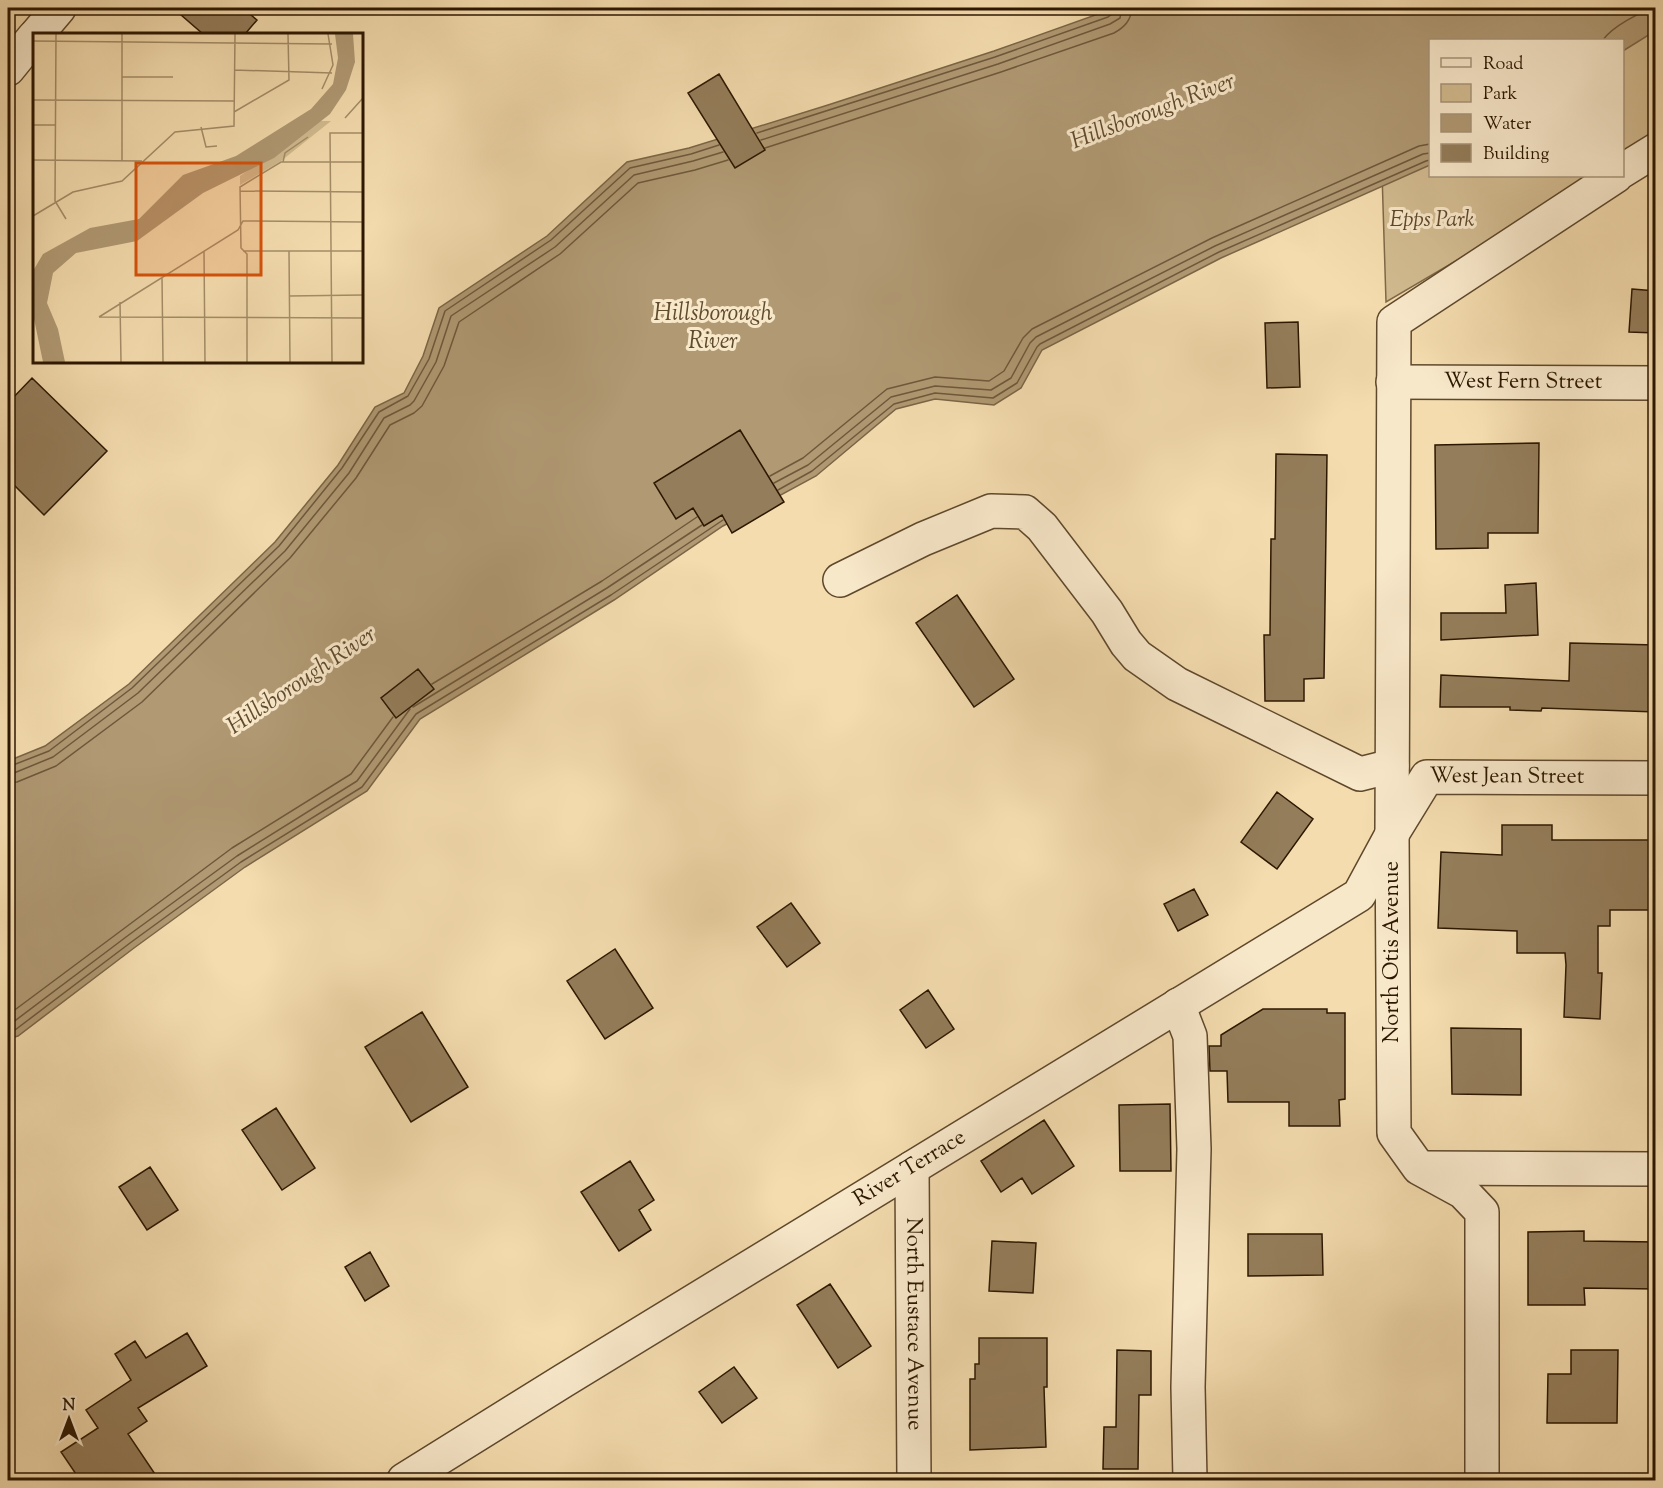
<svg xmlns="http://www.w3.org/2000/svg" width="1663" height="1488" viewBox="0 0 1663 1488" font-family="'Sorts Mill Goudy',serif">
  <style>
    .green { fill: #d2bb90; stroke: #7f6948; stroke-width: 1.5 }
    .water { fill: #b09973; stroke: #7b6545; stroke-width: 1.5 }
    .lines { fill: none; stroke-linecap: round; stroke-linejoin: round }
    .shore { stroke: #6e583a; stroke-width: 1.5 }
    .building { fill: #947d5a; stroke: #2c1700; stroke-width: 1.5 }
    .minor-casing { stroke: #5e482c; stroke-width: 36 }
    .minor { stroke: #f8e8ca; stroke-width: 33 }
    .labels { text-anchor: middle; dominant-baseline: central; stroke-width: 6; stroke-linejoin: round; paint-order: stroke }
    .park-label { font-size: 22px; font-style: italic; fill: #5e482b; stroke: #f8e8ca }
    .street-label { font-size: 22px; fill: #2c1700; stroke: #f8e8ca }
    .water-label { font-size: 24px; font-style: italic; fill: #614b2e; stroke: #f8e8ca }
    .inset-road { fill: none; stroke: #a48d68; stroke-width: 1.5 }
    .view { fill: #d5520b; fill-opacity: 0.15; stroke: #d5520b; stroke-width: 3 }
    .inset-edge { fill: none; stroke: #2c1700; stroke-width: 3 }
  </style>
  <rect width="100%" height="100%" fill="#f4dcae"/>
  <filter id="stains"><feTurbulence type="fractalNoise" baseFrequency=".00333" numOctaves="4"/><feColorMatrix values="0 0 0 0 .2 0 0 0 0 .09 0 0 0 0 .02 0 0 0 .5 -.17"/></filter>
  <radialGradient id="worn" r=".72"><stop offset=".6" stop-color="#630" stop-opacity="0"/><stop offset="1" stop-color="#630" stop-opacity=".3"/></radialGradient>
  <path class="green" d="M 1655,17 L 1655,143 L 1623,162 L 1622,40 L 1619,40 Z
    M 1430,151 L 1430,176 L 1600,176 L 1386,302 L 1382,173 Z"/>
  <path class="water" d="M 1115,8 L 1655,8 L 1655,31 L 1623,51 L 1622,40 L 1430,40 L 1430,165 L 1221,258 L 1042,350 L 1021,388 L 994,405 L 935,399 L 896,409 L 816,476 L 723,526 L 614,600 L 420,719 L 367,791 L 245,867 L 134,948 L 18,1036 L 8,1039 L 8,761 L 45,746 L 129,684 L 275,542 L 338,465 L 375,407 L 404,393 L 423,356 L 439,308 L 547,236 L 627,162 L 689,148 L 828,105 L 994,51 Z"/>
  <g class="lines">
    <path class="shore" d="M 1603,40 C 1611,28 1641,10 1656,9
      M 757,133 L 995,57 L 1108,17 L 1114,13 L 1115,8
      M 761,140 L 998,64 L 1110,24 L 1120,18 L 1122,8
      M 765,148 L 1001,72 L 1114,33 C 1125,27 1131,20 1132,8
      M 770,476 L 803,458 L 887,389 L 935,377 L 989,381 L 1004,371 L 1023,338 L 1032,329 L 1212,238 L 1419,146 L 1430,144
      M 774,483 L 808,465 L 891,397 L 935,386 L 991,390 L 1011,378 L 1030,343 L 1036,337 L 1215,246 L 1423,154 L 1430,153
      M 778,490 L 812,471 L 894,404 L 935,393 L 993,398 L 1017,383 L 1037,347 L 1040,344 L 1219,252 L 1426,161 L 1430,160
      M 432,684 L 602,581 L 697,517
      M 413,707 L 607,588 L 702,525
      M 8,767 L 49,751 L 132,688 L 279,546 L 342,468 L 379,412 L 408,396 L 429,359 L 445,311 L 551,240 L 630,168 L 691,154 L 719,145
      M 8,774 L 14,773 L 53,757 L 138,693 L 285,551 L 349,473 L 384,418 L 410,405 L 414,401 L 436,362 L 451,316 L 555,247 L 634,175 L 693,161 L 723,152
      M 8,783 L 17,782 L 56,766 L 142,702 L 290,558 L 356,478 L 390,425 L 414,413 L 422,406 L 444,366 L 459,322 L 560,254 L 638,183 L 695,170 L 728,160
      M 8,1015 L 232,848 L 351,774 L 393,717
      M 8,1025 L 12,1023 L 126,937 L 237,856 L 357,781 L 410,709
      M 8,1033 L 15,1030 L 130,943 L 241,862 L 362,787 L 416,714 L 611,595 L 723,520"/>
  </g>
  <path class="building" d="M 173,8 L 243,8 L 257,20 L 245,34 L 203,34 Z
    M 719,74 L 765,150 L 735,168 L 688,93 Z
    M 1632,289 L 1656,291 L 1656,333 L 1629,332 Z
    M 1298,322 L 1300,387 L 1267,388 L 1265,323 Z
    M 32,378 L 107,451 L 44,515 L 8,479 L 8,403 Z
    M 740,430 L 784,502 L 732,533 L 722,515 L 704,526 L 693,508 L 676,519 L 654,483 Z
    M 1539,443 L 1538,533 L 1488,533 L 1488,548 L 1436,549 L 1435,445 Z
    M 1276,454 L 1327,455 L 1324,678 L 1304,679 L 1304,701 L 1265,701 L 1264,635 L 1270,635 L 1271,539 L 1275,539 Z
    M 1536,583 L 1538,635 L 1441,640 L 1441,613 L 1506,613 L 1505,585 Z
    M 957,595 L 1014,679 L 974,707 L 916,623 Z
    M 1570,643 L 1656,645 L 1656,712 L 1542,708 L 1541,711 L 1510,710 L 1510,707 L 1440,707 L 1441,675 L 1569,681 Z
    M 418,669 L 434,689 L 396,718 L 381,698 Z
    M 1277,792 L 1313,819 L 1277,869 L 1241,842 Z
    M 1502,825 L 1552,825 L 1552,840 L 1656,840 L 1656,910 L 1610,910 L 1610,926 L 1598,926 L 1598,973 L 1602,973 L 1600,1019 L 1564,1017 L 1566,965 L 1565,953 L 1517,953 L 1517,931 L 1438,928 L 1441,852 L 1502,855 Z
    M 1194,889 L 1208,915 L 1178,931 L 1164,904 Z
    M 791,903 L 820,943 L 787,967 L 757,927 Z
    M 615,949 L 653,1008 L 605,1039 L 567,981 Z
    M 928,990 L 954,1029 L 926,1048 L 900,1010 Z
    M 1263,1009 L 1327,1009 L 1327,1013 L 1345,1013 L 1345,1099 L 1339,1100 L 1340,1126 L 1289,1126 L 1289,1102 L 1228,1102 L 1227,1071 L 1210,1071 L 1209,1046 L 1221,1046 L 1221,1035 Z
    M 422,1012 L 468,1087 L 411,1122 L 365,1047 Z
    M 1451,1028 L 1521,1029 L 1521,1095 L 1452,1094 Z
    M 1170,1104 L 1171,1171 L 1120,1171 L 1119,1105 Z
    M 276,1108 L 315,1168 L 282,1190 L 242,1130 Z
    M 1044,1120 L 1074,1166 L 1032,1194 L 1022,1178 L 1001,1192 L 981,1161 Z
    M 630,1161 L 654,1200 L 639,1210 L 651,1230 L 619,1251 L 581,1192 Z
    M 150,1167 L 178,1210 L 147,1230 L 119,1187 Z
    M 1584,1231 L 1584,1241 L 1656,1242 L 1656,1289 L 1584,1288 L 1585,1305 L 1528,1305 L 1528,1232 Z
    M 1248,1234 L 1322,1234 L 1323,1275 L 1248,1276 Z
    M 992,1241 L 1036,1243 L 1033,1293 L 989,1291 Z
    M 370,1252 L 389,1286 L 365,1301 L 345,1267 Z
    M 830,1284 L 871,1346 L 838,1368 L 797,1305 Z
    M 187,1333 L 207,1366 L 138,1408 L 147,1421 L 128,1434 L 159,1480 L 80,1480 L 61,1452 L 98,1428 L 86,1410 L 131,1380 L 115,1354 L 135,1341 L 146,1358 Z
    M 979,1338 L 1047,1338 L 1047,1387 L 1044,1387 L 1046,1447 L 970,1450 L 970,1379 L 975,1379 L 975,1364 L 979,1364 Z
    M 1117,1350 L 1151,1351 L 1151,1395 L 1139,1395 L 1138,1469 L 1103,1469 L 1104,1427 L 1116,1427 Z
    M 1571,1350 L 1618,1350 L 1617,1423 L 1547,1423 L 1548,1374 L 1571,1374 Z
    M 734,1367 L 757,1398 L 722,1423 L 699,1392 Z"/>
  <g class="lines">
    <g class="minor-casing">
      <g id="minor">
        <path d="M 37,34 L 59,8"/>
        <path d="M 8,69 L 34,37"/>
        <path d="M 1622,171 L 1656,150"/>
        <path id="s1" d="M 1393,382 L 1656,383"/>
        <path d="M 840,580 L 923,539 L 991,511 L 1025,512 L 1042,527 L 1107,612 L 1126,643 L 1137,656 L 1177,684 L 1360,774 L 1392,766"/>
        <path d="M 1178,1005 L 1190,1036 L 1194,1149 L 1188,1387 L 1190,1480"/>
        <path id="s2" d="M 912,1168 L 914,1480"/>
        <path d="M 1423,1168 L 1656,1169"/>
        <path id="s3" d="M 404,1480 L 563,1381 L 1359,895 L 1392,834 L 1427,777 L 1656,778"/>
        <path d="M 1482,1480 L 1482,1212 L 1463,1192 L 1419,1168 L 1394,1133 L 1392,834 L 1394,322 L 1616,176"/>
      </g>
    </g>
    <use href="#minor" class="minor"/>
  </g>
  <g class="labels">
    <g class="park-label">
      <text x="1432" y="221">Epps Park</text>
    </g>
    <g class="street-label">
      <text stroke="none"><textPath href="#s1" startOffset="130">West Fern Street</textPath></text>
      <text stroke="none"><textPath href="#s3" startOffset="1336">West Jean Street</textPath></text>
      <text transform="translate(1393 952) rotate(-90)">North Otis Avenue</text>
      <text stroke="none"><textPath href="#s3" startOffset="594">River Terrace</textPath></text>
      <text stroke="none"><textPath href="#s2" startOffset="156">North Eustace Avenue</textPath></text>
    </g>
    <g class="water-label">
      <text transform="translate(1153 112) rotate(-21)">Hillsborough River</text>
      <text x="713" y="314">Hillsborough<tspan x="713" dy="28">River</tspan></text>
      <text transform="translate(302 681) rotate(-34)">Hillsborough River</text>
    </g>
  </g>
  <g transform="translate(33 33)">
    <rect width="330" height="330" fill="#f4dcae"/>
    <path d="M 287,88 L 298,88 L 248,128 L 207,152 L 207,143 Z" fill="#d2bb90"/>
    <path d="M 302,1 L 320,1 L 322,29 L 313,57 L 297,81 L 241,125 L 170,160 L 104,208 L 43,220 L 20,240 L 14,270 L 25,296 L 32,329 L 10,329 L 0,281 L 0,238 L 10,221 L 57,195 L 106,186 L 150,142 L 203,123 L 278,76 L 300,51 L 305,25 Z" fill="#b09973"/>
    <path class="inset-road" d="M 23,1 L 22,168 L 33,186M 0,8 L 299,11M 201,37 L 299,40M 89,44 L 140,44M 289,56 L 300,32 L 295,1M 0,67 L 201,68M 201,79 L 256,47 L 255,1M 312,85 L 330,65M 0,92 L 22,92M 168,94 L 173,114 L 184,113M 0,127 L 109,128M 89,128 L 89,1M 250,129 L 252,120 L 275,104M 207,158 L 330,159M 0,183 L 40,159 L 89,148 L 142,99 L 201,93 L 202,1M 171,218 L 172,329M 210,218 L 330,218M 256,218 L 257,329M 129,244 L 130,329M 256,263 L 330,262M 87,269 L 88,329M 66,284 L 205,197 L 210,188 L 330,189M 66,284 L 330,285M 214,329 L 214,221 L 208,215 L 207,154 L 248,129 L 330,129M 299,329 L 297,100 L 330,100"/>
    <path class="view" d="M 103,130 L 228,130 L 228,242 L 103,242 Z"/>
    <rect width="330" height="330" class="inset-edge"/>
  </g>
  <rect width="1663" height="1488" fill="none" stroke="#f4dcae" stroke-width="30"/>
  <rect x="9" y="9" width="1645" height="1470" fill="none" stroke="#2c1700" stroke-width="3"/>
  <rect x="15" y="15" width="1633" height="1458" fill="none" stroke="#2c1700" stroke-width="1.5"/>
  <rect x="1429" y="39" width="195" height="138" fill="#f8e8ca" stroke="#a69479" stroke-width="1.5"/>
  <rect x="1441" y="58" width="30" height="9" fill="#f8e8ca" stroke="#a69479" stroke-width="1.5"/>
  <text x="1483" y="69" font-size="18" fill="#2c1700">Road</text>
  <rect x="1441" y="84" width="30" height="18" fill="#d2bb90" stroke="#a69479" stroke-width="1.5"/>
  <text x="1483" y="99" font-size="18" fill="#2c1700">Park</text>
  <rect x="1441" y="114" width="30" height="18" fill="#b09973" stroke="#a69479" stroke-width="1.5"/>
  <text x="1483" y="129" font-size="18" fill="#2c1700">Water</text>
  <rect x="1441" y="144" width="30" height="18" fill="#947d5a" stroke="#a69479" stroke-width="1.5"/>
  <text x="1483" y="159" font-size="18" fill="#2c1700">Building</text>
  <g transform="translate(69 1419)" stroke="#f8e8ca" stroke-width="4.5" paint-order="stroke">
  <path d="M0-4.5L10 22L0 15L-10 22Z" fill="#2c1700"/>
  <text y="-9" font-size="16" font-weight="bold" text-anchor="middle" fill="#2c1700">N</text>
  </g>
  <rect width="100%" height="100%" filter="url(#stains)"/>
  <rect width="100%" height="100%" fill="url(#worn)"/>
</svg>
